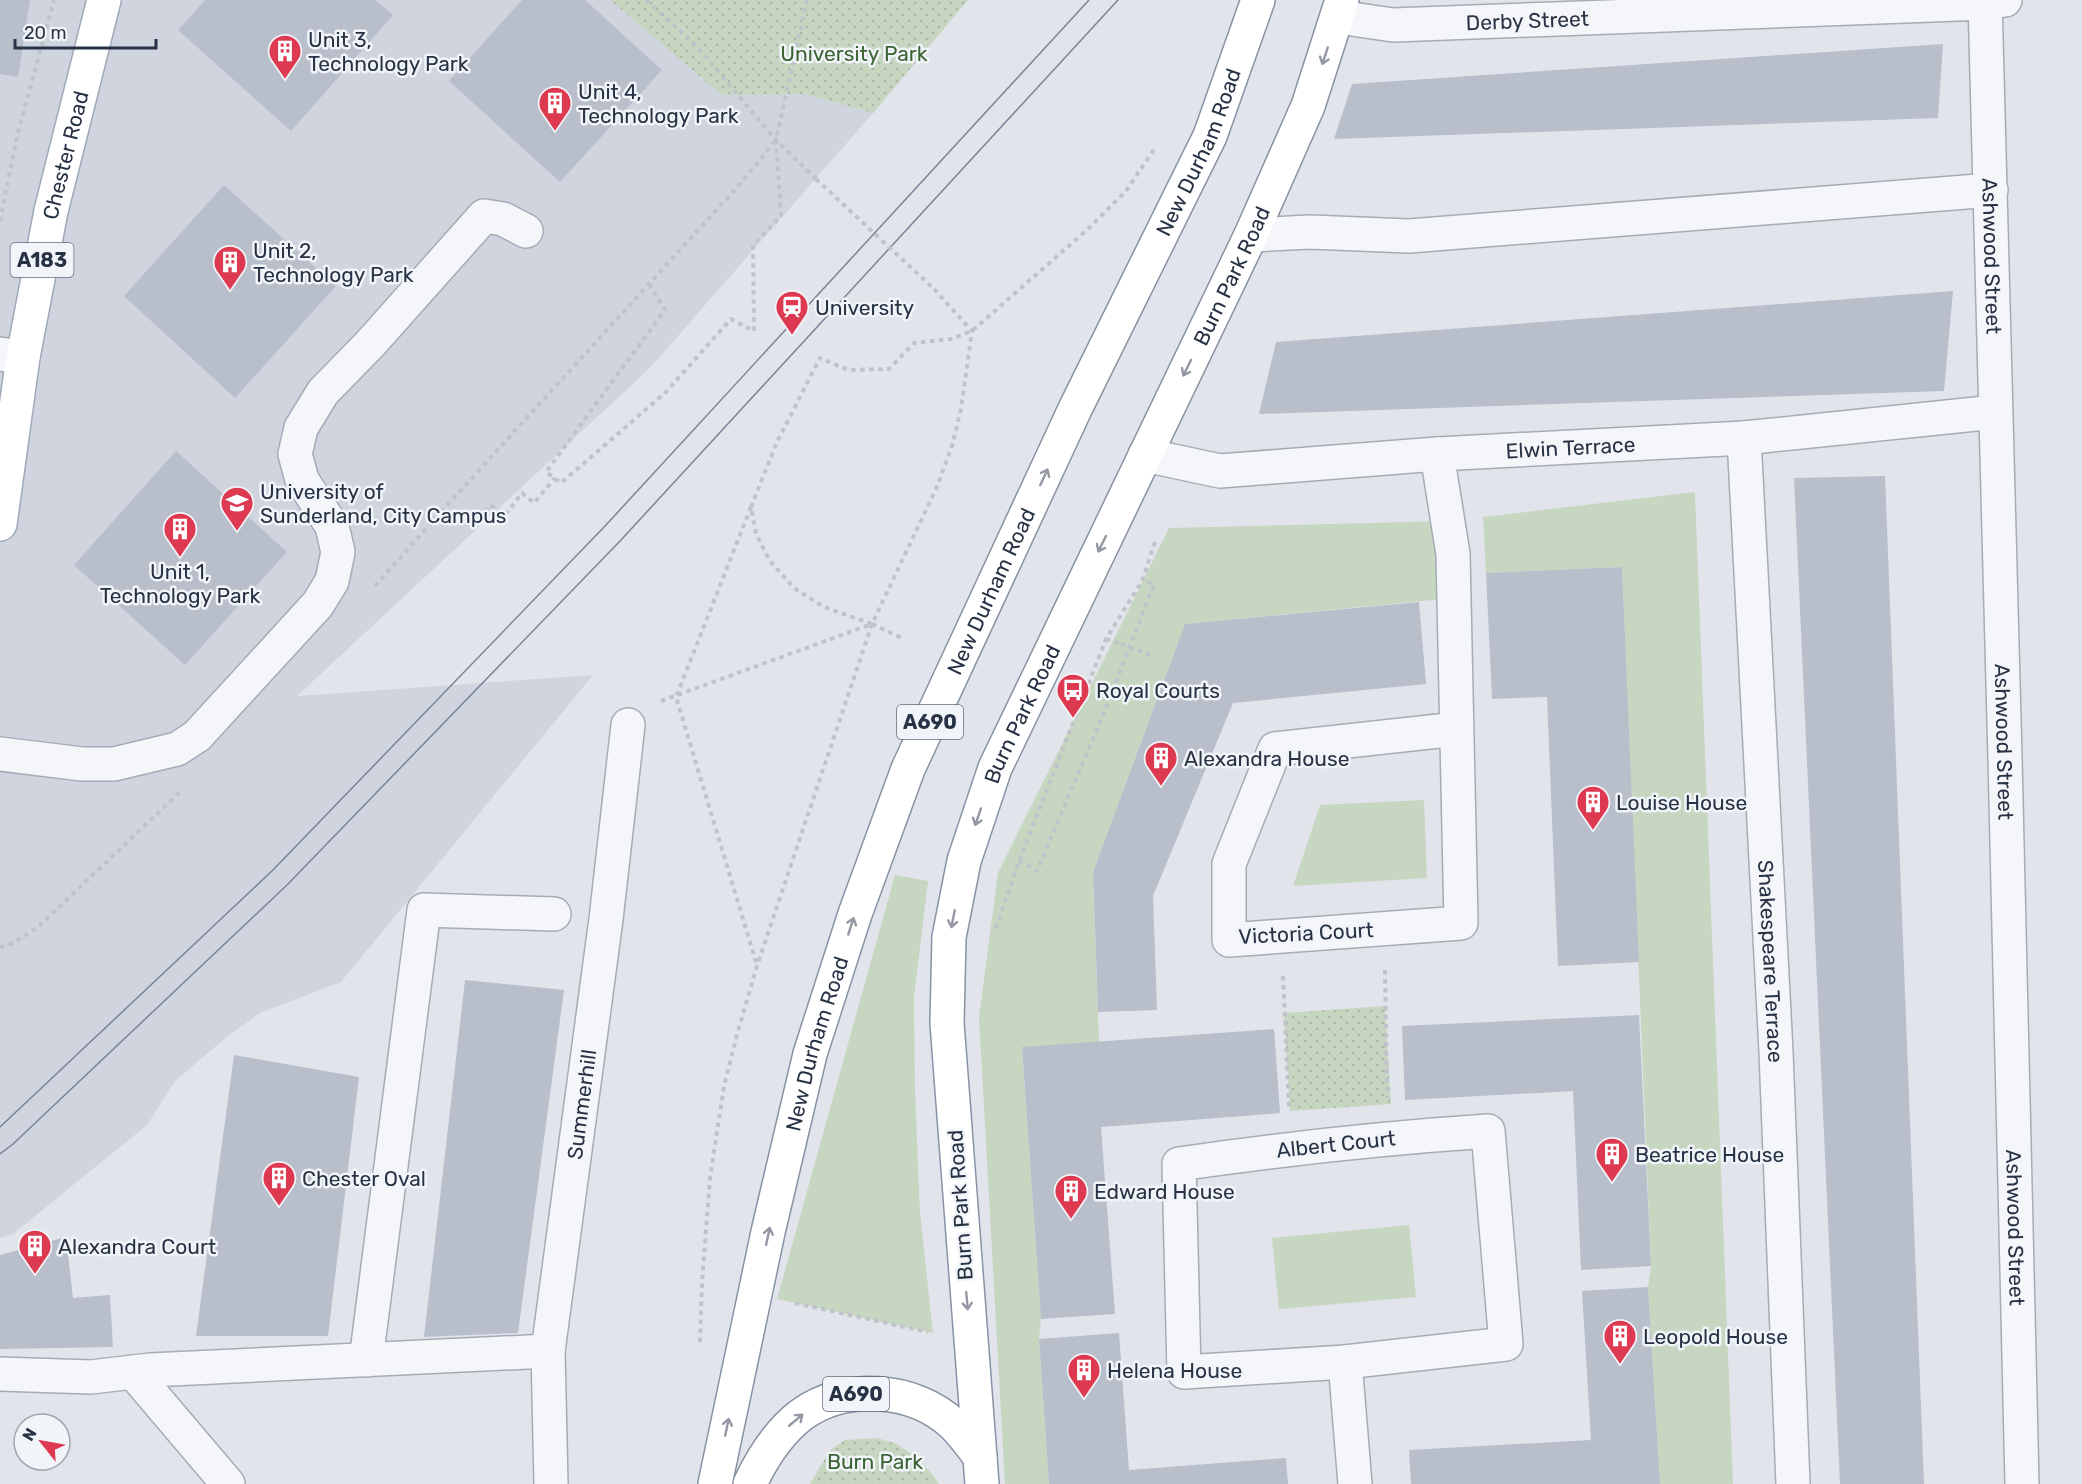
<svg xmlns="http://www.w3.org/2000/svg" width="2082" height="1484" viewBox="0 0 2082 1484" font-family="Rubik,sans-serif">
  <style>
    .built { fill: #cfd4de }
    .green { fill: #c7d6c1 }
    .park { fill: url(#park-dots) }
    .building { fill: #b8beca }
    .lines { fill: none; stroke-linecap: round; stroke-linejoin: round }
    .minor-casing { stroke: #a5acb6; stroke-width: 36 }
    .major-casing { stroke: #9fa9b9; stroke-width: 36 }
    .highway-casing { stroke: #8792a4; stroke-width: 36 }
    .path { stroke: #bfc3ca; stroke-width: 4; stroke-dasharray: 4.5 4.5; stroke-linecap: butt }
    .minor { stroke: #f5f6f9; stroke-width: 33 }
    .major { stroke: #fff; stroke-width: 33 }
    .highway { stroke: #fff; stroke-width: 33 }
    .tram { stroke: #798497; stroke-width: 1.5 }
    .path-bridge { stroke: #bfc3ca; stroke-width: 4; stroke-dasharray: 4.5 4.5; stroke-linecap: butt }
    .oneway { stroke: #9398a2 }
    .labels { text-anchor: middle; dominant-baseline: central; stroke-width: 5; stroke-linejoin: round; paint-order: stroke }
    .shield { fill: #f1f4f8; stroke: #646c7b; stroke-width: 1.5 }
    .shield-label { font-size: 20px; font-weight: bold; fill: #273245 }
    .street-label { font-size: 21px; fill: #273245; stroke: #f1f4f8 }
    .poi-label { font-size: 21px; fill: #273245; stroke: #f1f4f8; text-anchor: start }
    .park-label { font-size: 21px; fill: #3c6333; stroke: #f1f4f8 }
  </style>
  <defs>
    <pattern id="park-dots" width="8" height="8" patternUnits="userSpaceOnUse" patternTransform="scale(1.5)"><rect width="8" height="8" fill="#c7d6c1"/><path d="M2 2h.1M6 6h.1" fill="none" stroke="#abb8a7" stroke-width="1.8" stroke-linecap="round"/></pattern>
  </defs>
  <rect width="100%" height="100%" fill="#e1e5eb"/>
  <path class="built" d="M 0,0 L 968,0 L 873,113 L 650,368 L 297,696 L 593,675 L 341,982 L 260,1013 L 228,1036 L 176,1080 L 147,1125 L 13,1234 L 0,1238 Z"/>
  <path class="green" d="M 1695,492 L 1733,1484 L 1660,1484 L 1648,1287 L 1651,1266 L 1622,567 L 1486,573 L 1483,517 Z
    M 1448,521 L 1453,598 L 1185,624 L 1093,872 L 1099,1042 L 1022,1048 L 1041,1319 L 1039,1339 L 1049,1484 L 1005,1484 L 979,1017 L 998,873 L 1169,528 Z
    M 1424,800 L 1427,878 L 1293,886 L 1320,805 Z
    M 895,875 L 928,881 L 914,997 L 915,1091 L 920,1213 L 933,1333 L 777,1299 Z
    M 1409,1225 L 1416,1297 L 1279,1309 L 1272,1238 Z"/>
  <path class="park" d="M 610,0 L 968,0 L 873,113 L 805,94 L 722,95 Z
    M 1385,1006 L 1391,1104 L 1290,1111 L 1284,1013 Z
    M 876,1438 C 883,1440 890,1441 896,1444 C 912,1452 930,1469 939,1484 L 810,1484 L 830,1450 L 845,1440 Z"/>
  <path class="building" d="M 0,0 L 30,0 L 18,77 L 0,74 Z
    M 205,0 L 375,0 L 393,15 L 291,131 L 178,30 Z
    M 522,0 L 585,0 L 662,70 L 560,182 L 449,81 Z
    M 1943,44 L 1938,118 L 1334,139 L 1352,84 Z
    M 224,185 L 336,286 L 235,398 L 124,296 Z
    M 1953,291 L 1944,391 L 1259,414 L 1276,342 Z
    M 176,451 L 287,552 L 185,665 L 74,565 Z
    M 1885,476 L 1924,1484 L 1840,1484 L 1794,478 Z
    M 1622,567 L 1639,962 L 1558,966 L 1547,697 L 1492,699 L 1486,573 Z
    M 1419,602 L 1426,684 L 1233,703 L 1153,896 L 1157,1010 L 1098,1012 L 1093,872 L 1185,624 Z
    M 465,980 L 564,990 L 518,1333 L 424,1337 Z
    M 1639,1015 L 1651,1266 L 1581,1270 L 1573,1091 L 1405,1100 L 1402,1026 Z
    M 1274,1029 L 1280,1113 L 1101,1127 L 1115,1314 L 1041,1319 L 1022,1047 Z
    M 234,1055 L 359,1077 L 328,1336 L 196,1336 Z
    M 66,1237 L 73,1298 L 110,1295 L 113,1347 L 0,1349 L 0,1255 Z
    M 1648,1287 L 1660,1484 L 1411,1484 L 1409,1450 L 1591,1440 L 1582,1291 Z
    M 1119,1333 L 1129,1470 L 1286,1458 L 1288,1484 L 1049,1484 L 1039,1339 Z"/>
  <g class="lines">
    <g class="minor-casing">
      <g id="minor">
        <path id="s1" d="M 1985,0 C 2000,495 2010,989 2022,1484"/>
        <path id="s2" d="M 1338,17 L 1393,25 L 1985,3 L 2005,0"/>
        <path d="M 1251,235 L 1310,232 L 1409,236 L 1991,190"/>
        <path d="M 0,354 L 23,357"/>
        <path id="s3" d="M 1744,438 L 1776,1052 L 1793,1484"/>
        <path d="M 1437,454 L 1453,554 L 1461,923 L 1229,940 L 1229,864 L 1275,749 L 1457,729"/>
        <path id="s4" d="M 1145,455 L 1220,471 L 1437,454 L 1744,438 L 1995,412"/>
        <path d="M 0,754 L 82,764 L 114,764 L 177,749 L 197,736 L 318,604 L 332,581 L 338,552 L 332,526 L 302,480 L 295,454 L 301,428 L 323,392 L 370,344 L 484,216 L 503,219 L 526,231"/>
        <path d="M 1488,1131 L 1506,1344 L 1345,1362 L 1184,1372 L 1179,1164 C 1282,1149 1384,1138 1488,1131 Z"/>
        <path d="M 366,1360 L 424,910 L 554,914"/>
        <path d="M 1345,1362 L 1355,1484"/>
        <path d="M 133,1372 L 228,1484"/>
        <path d="M 0,1374 L 91,1377 L 150,1370 L 548,1351"/>
        <path id="s5" d="M 551,1484 L 548,1351 L 606,919 L 628,725"/>
      </g>
    </g>
    <g class="major-casing">
      <g id="major">
        <path id="s6" d="M 0,524 L 23,357 L 51,211 L 104,0"/>
      </g>
    </g>
    <g class="highway-casing">
      <g id="highway">
        <path id="s7" d="M 715,1484 L 768,1232 L 810,1054 L 855,914 L 908,769 L 1075,409 L 1210,136 L 1258,0"/>
        <path d="M 750,1484 C 762,1458 778,1433 801,1415 C 845,1383 914,1387 954,1425 C 964,1435 972,1446 980,1457"/>
        <path id="s8" d="M 982,1484 L 947,1023 L 949,937 L 964,861 L 995,768 L 1251,235 L 1308,106 L 1342,0"/>
      </g>
    </g>
    <path class="path" d="M 646,0 L 694,43 L 776,140 L 816,179
      M 0,221 L 18,132 L 54,0
      M 649,284 L 665,310 L 546,472 L 561,483 L 665,393 L 731,319 L 754,331 L 753,245 L 781,216 L 776,140 L 807,0
      M 751,507 L 676,697 L 757,965
      M 440,513 L 472,526 L 490,505 L 505,515 L 522,493 L 534,503 L 555,478
      M 375,586 L 440,513 L 741,183 L 776,140
      M 872,624 L 904,639
      M 1106,639 L 1121,644
      M 661,701 L 872,624 L 824,607 L 794,588 L 770,561 L 756,534 L 751,507 L 777,442 L 820,358 L 848,370 L 889,369 L 914,343 L 951,339 L 972,331 L 1088,229 L 1126,191 L 1155,148
      M 1019,861 L 1037,871 L 1103,715 L 1154,584 L 1143,581
      M 996,928 L 1019,861 L 1106,639 L 1142,581 L 1155,542
      M 0,947 L 11,944 L 37,928 L 180,792
      M 1385,970 L 1387,1098
      M 1283,976 L 1289,1109
      M 795,1303 L 928,1332
      M 700,1342 L 702,1283 L 710,1178 L 724,1086 L 738,1031 L 757,966 L 872,624 L 936,489 L 952,446 L 961,409 L 972,331 L 934,289"/>
    <use href="#minor" class="minor"/>
    <use href="#major" class="major"/>
    <use href="#highway" class="highway"/>
    <path class="tram" d="M 0,1127 L 273,870 L 606,525 L 1089,0
      M 0,1154 L 13,1144 L 287,885 L 621,540 L 1118,0"/>
    <path class="path-bridge" d="M 816,179 L 934,289
      M 1121,644 L 1150,655"/>
  </g>
  <defs><path id="oneway-shaft" d="M-6 0H5M1.5-3L5.5 0L1.5 3" fill="none" stroke-width="1.6" stroke-linecap="round" stroke-linejoin="round" transform="scale(1.5)"/></defs>
  <g class="oneway">
    <use href="#oneway-shaft" transform="translate(1325 56) rotate(108)"/>
    <use href="#oneway-shaft" transform="translate(1187 368) rotate(116)"/>
    <use href="#oneway-shaft" transform="translate(1044 477) rotate(-65)"/>
    <use href="#oneway-shaft" transform="translate(1102 544) rotate(116)"/>
    <use href="#oneway-shaft" transform="translate(978 817) rotate(109)"/>
    <use href="#oneway-shaft" transform="translate(953 919) rotate(101)"/>
    <use href="#oneway-shaft" transform="translate(851 926) rotate(-72)"/>
    <use href="#oneway-shaft" transform="translate(768 1236) rotate(-78)"/>
    <use href="#oneway-shaft" transform="translate(967 1301) rotate(85)"/>
    <use href="#oneway-shaft" transform="translate(796 1420) rotate(-40)"/>
    <use href="#oneway-shaft" transform="translate(727 1427) rotate(-78)"/>
  </g>
  <defs>
    <g id="building-pin" transform="scale(1.725)"><path d="M0 17L-7.5 6A9.5 9.5 0 1 1 7.5 6Z" fill="#dd3950" stroke="#f1f4f8"/><path d="M-4-6H4V6H1V3H-1V6H-4ZM-2.5-4.3h1.7v1.8h-1.7ZM.8-4.3h1.7v1.8H.8ZM-2.5-1h1.7V.8h-1.7ZM.8-1h1.7V.8H.8Z" fill="#fff"/></g>
    <g id="station-pin" transform="scale(1.725)"><path d="M0 17L-7.5 6A9.5 9.5 0 1 1 7.5 6Z" fill="#dd3950" stroke="#f1f4f8"/><path d="M-3-6H3Q5-6 5-4V2Q5 4 3 4L4.5 6H3L1.5 4h-3L-3 6H-4.5L-3 4Q-5 4-5 2V-4Q-5-6-3-6ZM-3.5-4v3h7v-3ZM-3.5 1v1.5H-2V1ZM2 1v1.5H3.5V1Z" fill="#fff"/></g>
    <g id="university-pin" transform="scale(1.725)"><path d="M0 17L-7.5 6A9.5 9.5 0 1 1 7.5 6Z" fill="#dd3950" stroke="#f1f4f8"/><path d="M0-5L7-2L0 1L-7-2ZM-4 1L0 2.5L4 1V4Q0 6-4 4Z" fill="#fff"/></g>
    <g id="bus-pin" transform="scale(1.725)"><path d="M0 17L-7.5 6A9.5 9.5 0 1 1 7.5 6Z" fill="#dd3950" stroke="#f1f4f8"/><path d="M-5-6H5V4H4V6H2V4H-2V6H-4V4H-5ZM-3.5-4V0h7V-4ZM-3.5 1.2v1.5H-2V1.2ZM2 1.2v1.5H3.5V1.2Z" fill="#fff"/></g>
  </defs>
  <g fill-rule="evenodd">
    <use href="#building-pin" x="285" y="51"/>
    <use href="#building-pin" x="555" y="103"/>
    <use href="#building-pin" x="230" y="262"/>
    <use href="#station-pin" x="792" y="307"/>
    <use href="#university-pin" x="237" y="503"/>
    <use href="#building-pin" x="180" y="529"/>
    <use href="#bus-pin" x="1073" y="690"/>
    <use href="#building-pin" x="1161" y="758"/>
    <use href="#building-pin" x="1593" y="802"/>
    <use href="#building-pin" x="1612" y="1154"/>
    <use href="#building-pin" x="279" y="1178"/>
    <use href="#building-pin" x="1071" y="1191"/>
    <use href="#building-pin" x="35" y="1246"/>
    <use href="#building-pin" x="1620" y="1336"/>
    <use href="#building-pin" x="1084" y="1370"/>
  </g>
  <g class="labels">
    <g class="shield">
      <rect x="10.5" y="243" width="63" height="34" rx="4.5"/>
      <rect x="897" y="705" width="66" height="34" rx="4.5"/>
      <rect x="823" y="1377" width="66" height="34" rx="4.5"/>
    </g>
    <g class="shield-label">
      <text x="42" y="260">A183</text>
      <text x="930" y="722">A690</text>
      <text x="856" y="1394">A690</text>
    </g>
    <g class="street-label">
      <text stroke="none"><textPath href="#s2" startOffset="190">Derby Street</textPath></text>
      <text stroke="none"><textPath href="#s7" startOffset="1424">New Durham Road</textPath></text>
      <text stroke="none"><textPath href="#s6" startOffset="375">Chester Road</textPath></text>
      <text stroke="none"><textPath href="#s1" startOffset="256">Ashwood Street</textPath></text>
      <text stroke="none"><textPath href="#s8" startOffset="1270">Burn Park Road</textPath></text>
      <text stroke="none"><textPath href="#s4" startOffset="428">Elwin Terrace</textPath></text>
      <text stroke="none"><textPath href="#s7" startOffset="938">New Durham Road</textPath></text>
      <text stroke="none"><textPath href="#s8" startOffset="784">Burn Park Road</textPath></text>
      <text stroke="none"><textPath href="#s1" startOffset="742">Ashwood Street</textPath></text>
      <text transform="translate(1306 933) rotate(-3)">Victoria Court</text>
      <text stroke="none"><textPath href="#s3" startOffset="524">Shakespeare Terrace</textPath></text>
      <text stroke="none"><textPath href="#s7" startOffset="452">New Durham Road</textPath></text>
      <text stroke="none"><textPath href="#s5" startOffset="382">Summerhill</textPath></text>
      <text transform="translate(1336 1144) rotate(-6)">Albert Court</text>
      <text transform="translate(960 1205) rotate(-94)">Burn Park Road</text>
      <text stroke="none"><textPath href="#s1" startOffset="1228">Ashwood Street</textPath></text>
    </g>
    <g class="poi-label">
      <text x="308" y="39">Unit 3,<tspan x="308" dy="24">Technology Park</tspan></text>
      <text x="578" y="91">Unit 4,<tspan x="578" dy="24">Technology Park</tspan></text>
      <text x="253" y="250">Unit 2,<tspan x="253" dy="24">Technology Park</tspan></text>
      <text x="815" y="307">University</text>
      <text x="260" y="491">University of<tspan x="260" dy="24">Sunderland, City Campus</tspan></text>
      <text x="180" y="571" text-anchor="middle">Unit 1,<tspan x="180" dy="24">Technology Park</tspan></text>
      <text x="1096" y="690">Royal Courts</text>
      <text x="1184" y="758">Alexandra House</text>
      <text x="1616" y="802">Louise House</text>
      <text x="1635" y="1154">Beatrice House</text>
      <text x="302" y="1178">Chester Oval</text>
      <text x="1094" y="1191">Edward House</text>
      <text x="58" y="1246">Alexandra Court</text>
      <text x="1643" y="1336">Leopold House</text>
      <text x="1107" y="1370">Helena House</text>
    </g>
    <g class="park-label">
      <text x="854" y="53">University Park</text>
      <text x="875" y="1461">Burn Park</text>
    </g>
  </g>
  <g transform="translate(42 1442) rotate(301)"><circle r="28" fill="#f1f4f8" stroke="#a0a6b0" stroke-width="1.5"/>
  <path d="M0-4.5L10 22L0 15L-10 22Z" fill="#dd3950"/>
  <text y="-9" font-size="16" font-weight="bold" text-anchor="middle" fill="#273245">N</text>
  </g>
  <path d="M15 39v9h141v-9" fill="none" stroke="#273245" stroke-width="3"/>
  <text x="24" y="39" font-size="18" fill="#273245" stroke="#f1f4f8" stroke-width="4.5" paint-order="stroke">20 m</text>
</svg>
